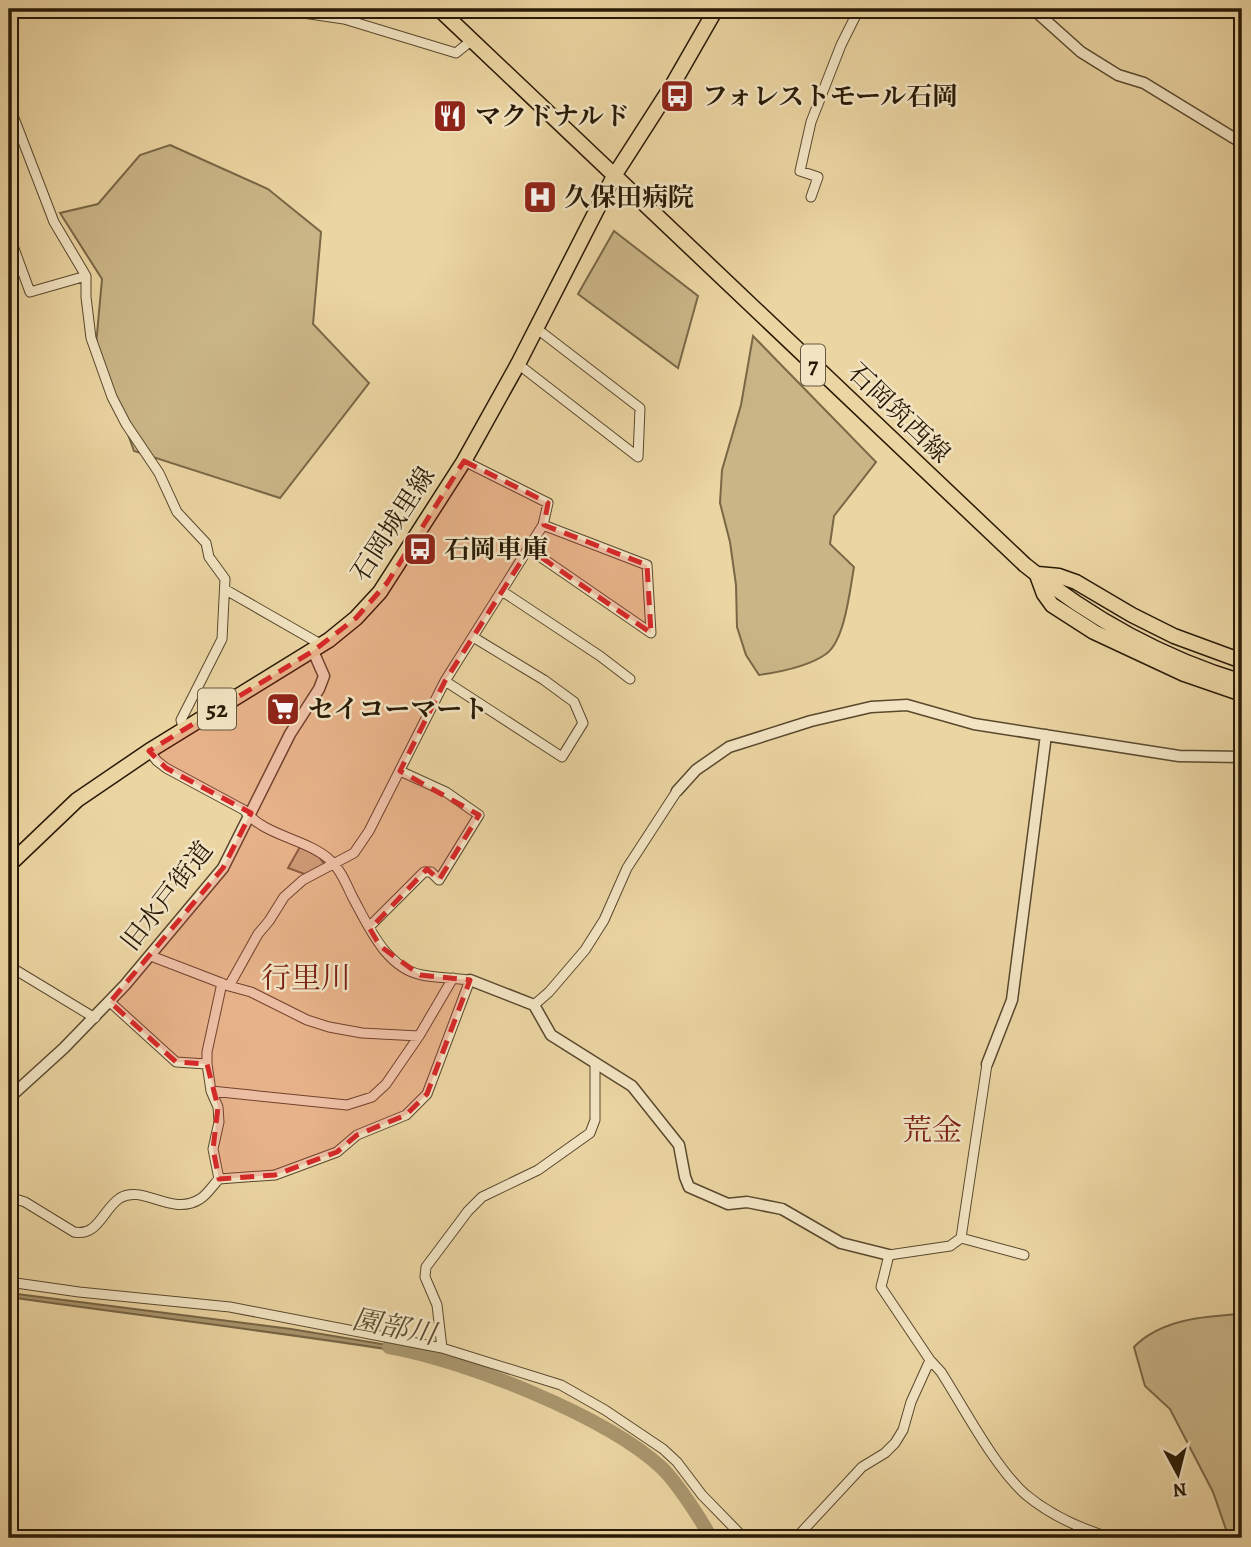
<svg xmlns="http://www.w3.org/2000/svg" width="1251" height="1547" viewBox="0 0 1251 1547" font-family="Alegreya,'Noto Serif JP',serif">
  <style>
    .green { fill: #cab587; stroke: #796746; stroke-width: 2 }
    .water { fill: #a9956d; stroke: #756344; stroke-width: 2 }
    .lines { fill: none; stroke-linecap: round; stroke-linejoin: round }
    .river { stroke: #a9956d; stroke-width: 14 }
    .minor-casing { stroke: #59482d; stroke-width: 11 }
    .tertiary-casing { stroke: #59482d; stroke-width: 13 }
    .primary-casing { stroke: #281906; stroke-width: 17 }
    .minor { stroke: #f2e4c3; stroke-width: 9 }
    .tertiary { stroke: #f2e4c3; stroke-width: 10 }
    .primary { stroke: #ebd5a2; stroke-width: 14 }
    .marked { fill: #d62828; fill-opacity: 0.2; stroke: #d62828; stroke-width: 5; stroke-dasharray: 14 9; stroke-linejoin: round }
    .labels { text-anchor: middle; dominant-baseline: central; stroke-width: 5; stroke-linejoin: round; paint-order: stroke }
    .shield { fill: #f2e4c3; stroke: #65563f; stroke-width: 2 }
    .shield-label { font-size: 24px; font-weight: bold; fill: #281906 }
    .poi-label { font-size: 26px; font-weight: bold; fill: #281906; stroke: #f2e4c3; text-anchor: start }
    .street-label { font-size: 26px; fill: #281906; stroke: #f2e4c3 }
    .water-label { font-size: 28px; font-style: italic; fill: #5c4b2f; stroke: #f2e4c3 }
    .quarter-label { font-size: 30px; fill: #7a1f14; stroke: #f2e4c3 }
  </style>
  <rect width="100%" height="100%" fill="#ebd5a2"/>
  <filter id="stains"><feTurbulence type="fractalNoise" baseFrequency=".00286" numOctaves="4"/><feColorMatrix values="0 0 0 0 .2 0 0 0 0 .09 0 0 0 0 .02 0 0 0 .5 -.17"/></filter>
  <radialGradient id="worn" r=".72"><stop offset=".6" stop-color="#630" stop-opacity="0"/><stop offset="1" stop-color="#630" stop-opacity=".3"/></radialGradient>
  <path class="green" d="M 170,145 L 268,189 L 321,232 L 313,324 L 369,383 L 280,498 L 134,451 L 96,345 L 102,279 L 60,213 L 98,204 L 140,155 Z
    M 614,231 L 698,296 L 678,368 L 578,294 Z
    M 753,336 L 876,462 L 834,516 L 830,544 L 854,567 C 850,589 845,641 826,654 C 808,667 780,672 759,675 L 746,655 L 737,627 L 736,585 L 730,542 L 720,503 L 722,470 L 741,405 Z
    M 301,845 L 317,854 L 325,865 L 307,875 L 288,868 Z
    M 1242,1314 L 1242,1538 L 1229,1538 L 1213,1492 L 1170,1409 L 1145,1386 L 1134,1347 C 1161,1319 1206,1316 1242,1314 Z"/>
  <path class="water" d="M 9,1293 L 291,1329 L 406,1348 L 405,1352 C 273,1331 141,1316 9,1297 Z"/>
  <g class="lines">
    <path class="river" d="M 389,1347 C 464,1360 606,1416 662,1468 C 678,1484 700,1518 711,1538"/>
    <g class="minor-casing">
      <path id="minor" d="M 276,9 L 344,19 L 456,53 L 472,40
        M 9,49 L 10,9
        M 9,105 L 54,222 L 86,276 L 86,297 L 91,338 L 112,397 L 126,424 L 159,473 L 177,512 L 206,543 L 209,557 L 225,579 L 222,639 L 181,720 L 184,730
        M 811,197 L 818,177 L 800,171 L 811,122 L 841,45 L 859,9
        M 9,235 L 30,292 L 86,276
        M 518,364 L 638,457 L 640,408 L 536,328
        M 529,549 L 651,633 L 647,565 L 543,525
        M 226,590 L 322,645
        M 502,591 L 600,656 L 630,679
        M 445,681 L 562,757 L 583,723 L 574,702 L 544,680 L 473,637
        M 369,927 L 424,872 L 431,872 L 439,880 L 479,815 L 446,792 L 400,771
        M 151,956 L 229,986 L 251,992 L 307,1020 L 329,1027 L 362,1033 L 419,1036
        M 9,966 L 95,1018
        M 229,986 L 258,934 L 269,921 L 284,897 L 303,880 L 354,853 L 369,831 L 445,681 L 543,525 L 548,503 L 464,461
        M 110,1002 L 176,1062 L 207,1064 L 211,1091 L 218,1107 L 219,1122 L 213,1149 L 219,1179
        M 534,1005 L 549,992 L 585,950 L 604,920 L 627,868 L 677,791
        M 207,1064 L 207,1052 L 222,983
        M 987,1064 L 961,1238 L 950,1246 L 889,1255 L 881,1287 L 930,1360 L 941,1372 C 964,1408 994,1466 1025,1494 C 1050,1515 1081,1529 1112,1538
        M 211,1091 L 347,1105 L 372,1097 L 386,1084 L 419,1036 L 453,978
        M 9,1197 L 25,1202 L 74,1232 C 98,1237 103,1209 120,1198 C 143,1184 172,1217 200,1199 C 207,1195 213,1185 219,1179 L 275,1175 L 337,1152 L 357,1135 L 406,1115 L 427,1094 L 470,980 C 455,978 438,978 422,975 C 386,968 369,927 353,898 C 347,886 341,870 331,861 C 307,838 265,837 244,810 L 166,768 L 157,761 L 149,751
        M 961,1238 L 1024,1255
        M 9,1282 L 79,1292 L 230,1307 L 442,1348 L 561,1385 L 605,1410 L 663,1449 L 677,1462 L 702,1495 L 744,1538
        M 442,1348 L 437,1305 L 425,1277 L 426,1267 L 468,1211 L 482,1197 L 538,1170 L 590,1133 L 595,1120 L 595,1063
        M 796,1538 L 862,1467 L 885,1453 L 895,1443 L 903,1430 L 911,1402 L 930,1360"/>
    </g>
    <g class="tertiary-casing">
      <path id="tertiary" d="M 1033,9 L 1081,52 L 1118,75 L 1144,83 L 1242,143
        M 677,791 L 696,770 L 729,747 L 811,721 L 871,707 L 907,705 L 974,724 L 1179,756 L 1242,757
        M 470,980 L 534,1005 L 551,1035 L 632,1086 L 679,1145 L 685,1177 L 689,1187 L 728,1204 L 747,1202 L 782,1209 L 841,1243 L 889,1255
        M 987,1064 L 1012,1000 L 1046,735
        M 9,1098 L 64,1048 L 125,985 L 223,868 L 290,734 L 319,689 L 324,676 L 313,651"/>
    </g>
    <g class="primary-casing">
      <path id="primary" d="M 439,9 L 1025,565 C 1090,618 1163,658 1242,682
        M 1038,574 L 1059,576 L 1076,582 L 1132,615 L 1174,636 L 1242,661
        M 1037,575 L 1044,594 L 1052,605 L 1094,632 L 1184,674 L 1242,694
        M 9,865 L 77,800 L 149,751 L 329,640 L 356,618 L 380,592 L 464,461 L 518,364 L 614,176 L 673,84 L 716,9"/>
    </g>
    <use href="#minor" class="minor"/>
    <use href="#tertiary" class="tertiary"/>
    <use href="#primary" class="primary"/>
  </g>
  <path class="marked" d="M 464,461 L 548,503 L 544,525 L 647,565 L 651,633 L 529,549 L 445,681 L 400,771 L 479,815 L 439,880 L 427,869 L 370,929 L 380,946 L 420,975 L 470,980 L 427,1094 L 406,1115 L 357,1135 L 337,1152 L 275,1175 L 219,1179 L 213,1149 L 218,1107 L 207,1064 L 176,1062 L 110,1002 L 223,868 L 251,813 L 166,768 L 149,751 L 313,651 L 356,618 L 387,583 Z"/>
  <defs>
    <g id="bus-square" transform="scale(1.75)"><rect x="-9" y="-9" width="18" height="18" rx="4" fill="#8f2418" stroke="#f2e4c3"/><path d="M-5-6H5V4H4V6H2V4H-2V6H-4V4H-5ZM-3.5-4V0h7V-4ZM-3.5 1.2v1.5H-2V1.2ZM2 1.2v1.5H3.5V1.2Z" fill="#fff"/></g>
    <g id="restaurant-square" transform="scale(1.75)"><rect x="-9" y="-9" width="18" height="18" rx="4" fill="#8f2418" stroke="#f2e4c3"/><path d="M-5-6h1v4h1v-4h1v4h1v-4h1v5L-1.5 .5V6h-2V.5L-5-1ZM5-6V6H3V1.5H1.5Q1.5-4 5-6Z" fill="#fff"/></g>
    <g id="hospital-square" transform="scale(1.75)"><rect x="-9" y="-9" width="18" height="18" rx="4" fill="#8f2418" stroke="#f2e4c3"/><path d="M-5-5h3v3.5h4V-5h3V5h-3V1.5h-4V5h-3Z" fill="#fff"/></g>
    <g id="supermarket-square" transform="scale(1.75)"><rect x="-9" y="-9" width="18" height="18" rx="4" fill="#8f2418" stroke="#f2e4c3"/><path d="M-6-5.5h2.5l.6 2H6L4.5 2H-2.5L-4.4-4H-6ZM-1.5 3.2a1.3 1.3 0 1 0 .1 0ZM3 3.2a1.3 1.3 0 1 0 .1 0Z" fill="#fff"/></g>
  </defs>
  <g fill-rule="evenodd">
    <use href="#bus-square" x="677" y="96"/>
    <use href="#restaurant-square" x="450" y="116"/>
    <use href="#hospital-square" x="540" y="197"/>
    <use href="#bus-square" x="420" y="549"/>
    <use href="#supermarket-square" x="283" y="709"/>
  </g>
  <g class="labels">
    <g class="shield">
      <rect x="801" y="344.5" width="24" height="41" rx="5"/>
      <rect x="198" y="688.5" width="38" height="41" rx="5"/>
    </g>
    <g class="shield-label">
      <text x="813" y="365">7</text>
      <text x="217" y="709">52</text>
    </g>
    <g class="poi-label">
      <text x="702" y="96">フォレストモール石岡</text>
      <text x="475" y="116">マクドナルド</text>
      <text x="564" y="197">久保田病院</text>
      <text x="444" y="549">石岡車庫</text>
      <text x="308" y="709">セイコーマート</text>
    </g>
    <g class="street-label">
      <text transform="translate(899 413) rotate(44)">石岡筑西線</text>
      <text transform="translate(393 524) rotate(-57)">石岡城里線</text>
      <text transform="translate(167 896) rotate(-52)">旧水戸街道</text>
    </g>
    <g class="water-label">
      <text transform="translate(394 1327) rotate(11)">園部川</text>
    </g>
    <g class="quarter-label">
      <text x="306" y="978">行里川</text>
      <text x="932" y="1130">荒金</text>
    </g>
  </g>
  <rect width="1251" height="1547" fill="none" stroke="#ebd5a2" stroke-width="35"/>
  <rect x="10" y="10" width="1230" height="1526" fill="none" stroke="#281906" stroke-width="3.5"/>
  <rect x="18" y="18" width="1216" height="1512" fill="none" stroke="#281906" stroke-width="2"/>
  <g transform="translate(1178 1474) rotate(173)" stroke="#f2e4c3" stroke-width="5" paint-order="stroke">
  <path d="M0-5L12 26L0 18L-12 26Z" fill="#281906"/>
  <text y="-10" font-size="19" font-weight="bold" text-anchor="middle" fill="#281906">N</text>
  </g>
  <rect width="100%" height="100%" filter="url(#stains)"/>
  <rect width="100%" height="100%" fill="url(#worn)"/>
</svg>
